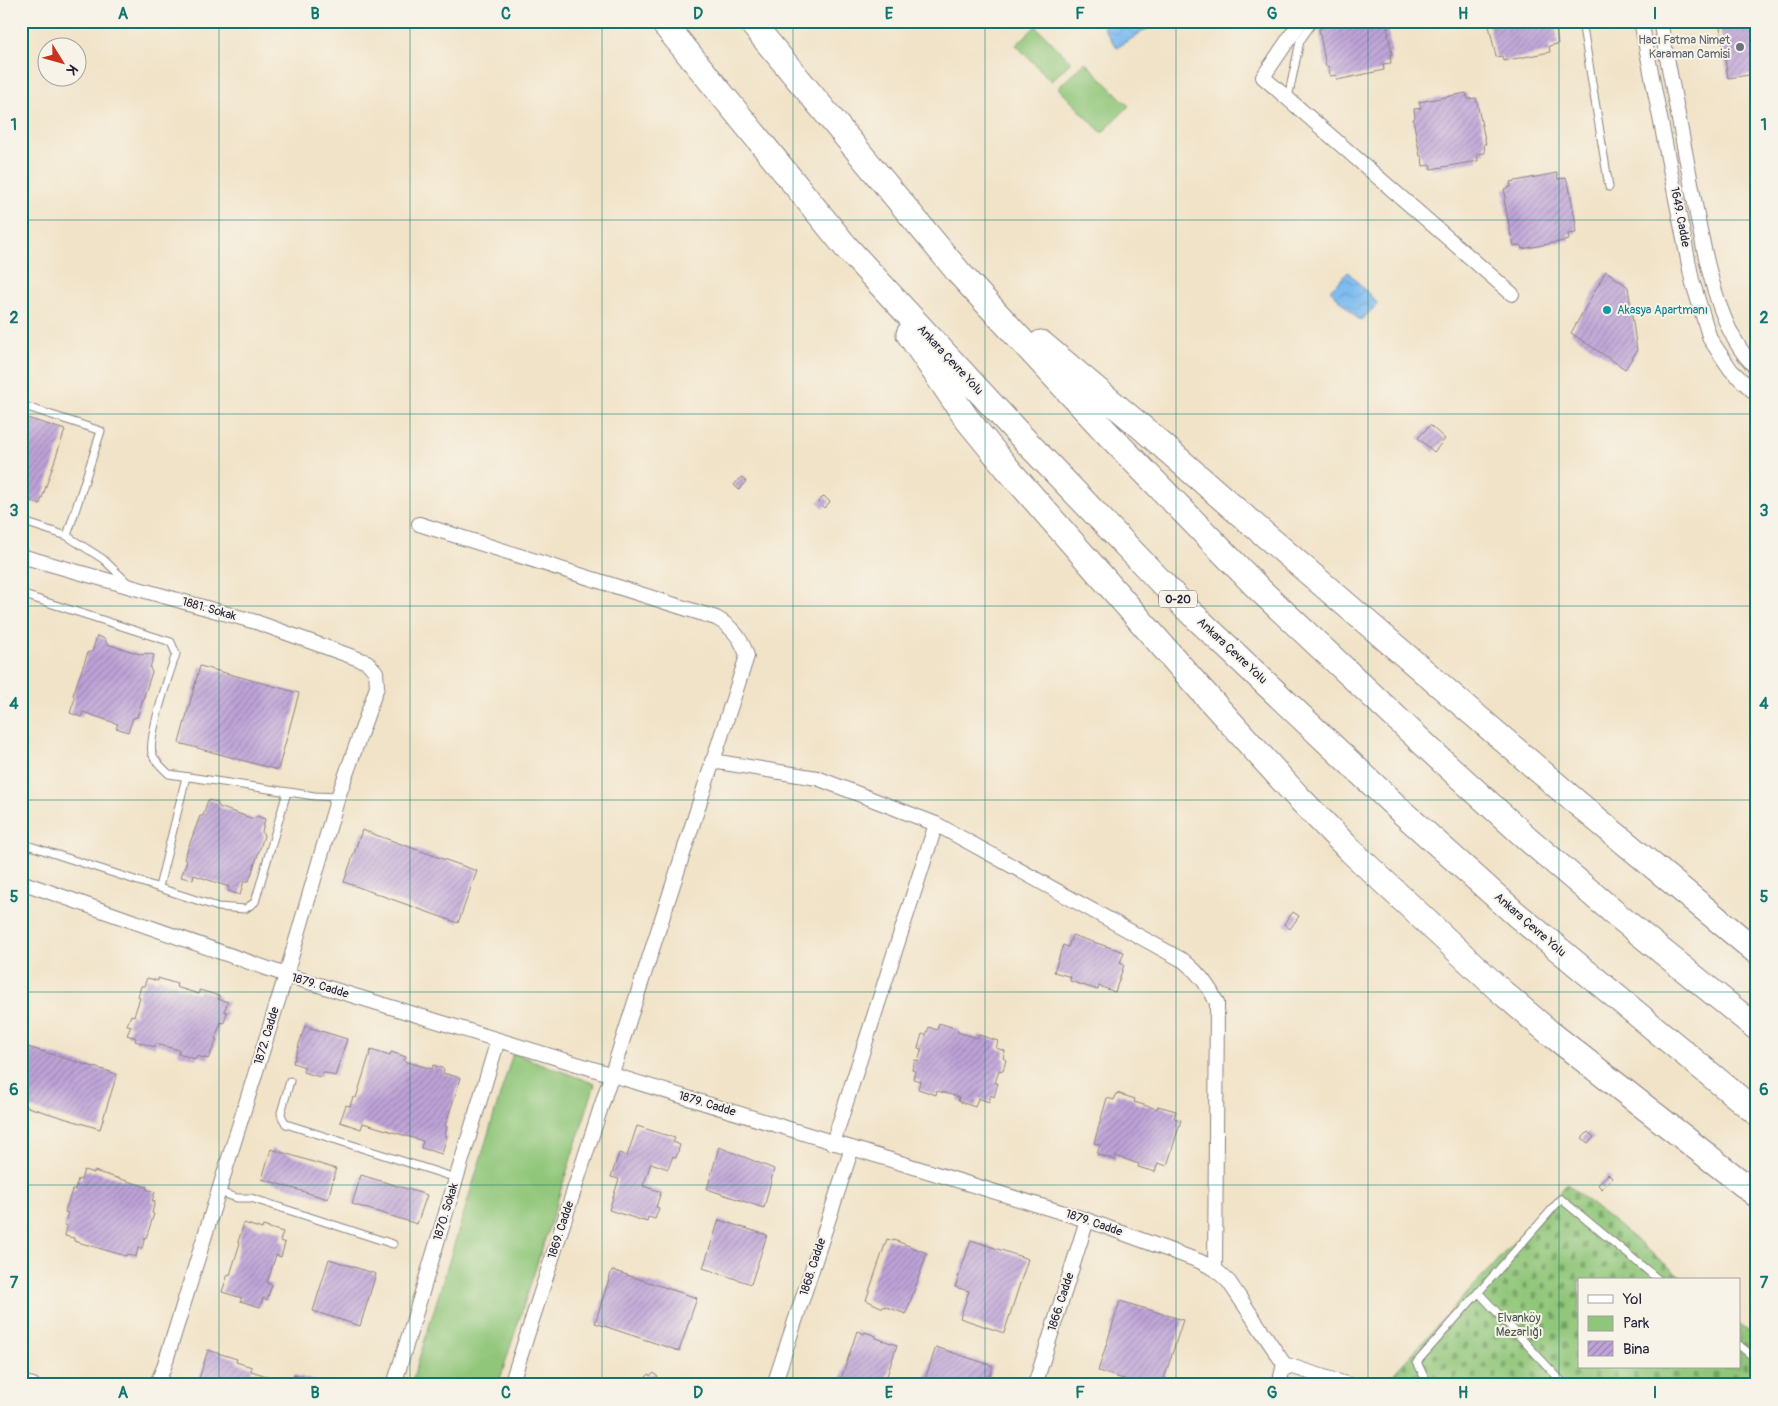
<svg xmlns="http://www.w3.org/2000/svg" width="1778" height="1406" viewBox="0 0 1778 1406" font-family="Pangolin,sans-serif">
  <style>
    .green { fill: #90c679; stroke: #59745a }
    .cemetery { fill: url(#cemetery-stones); stroke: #59745a }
    .water { fill: url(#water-waves); stroke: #506e96 }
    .building { fill: url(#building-hatch) }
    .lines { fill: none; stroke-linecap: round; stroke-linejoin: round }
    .service-casing { stroke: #8a8282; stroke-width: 9 }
    .minor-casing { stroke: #8a8282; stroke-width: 16 }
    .motorway-casing { stroke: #8a8282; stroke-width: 27 }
    .service { stroke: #fff; stroke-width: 7 }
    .minor { stroke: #fff; stroke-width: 14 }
    .motorway { stroke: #fff; stroke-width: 25 }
    .grid { fill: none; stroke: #0f766e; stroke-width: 1; stroke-opacity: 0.55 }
    .worship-dot { fill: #6b7280; stroke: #f7f3e8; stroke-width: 2 }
    .culture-dot { fill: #0f9aa8; stroke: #f7f3e8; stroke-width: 2 }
    .labels { text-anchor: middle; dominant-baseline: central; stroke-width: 4; stroke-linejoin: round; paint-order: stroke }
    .shield { fill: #f7f3e8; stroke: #62616f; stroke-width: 1 }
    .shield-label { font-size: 11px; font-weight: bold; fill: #22223b }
    .worship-label { font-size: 12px; fill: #5b616d; stroke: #f7f3e8; text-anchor: end }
    .street-label { font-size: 12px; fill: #22223b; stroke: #f7f3e8 }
    .culture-label { font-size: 12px; fill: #0d838f; stroke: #f7f3e8; text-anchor: start }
    .park-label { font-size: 12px; fill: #485b51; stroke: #f7f3e8 }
    .neatline { fill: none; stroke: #0f766e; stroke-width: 2 }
    .grid-label { font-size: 16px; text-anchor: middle; font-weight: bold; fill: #0f766e }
  </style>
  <defs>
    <pattern id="cemetery-stones" width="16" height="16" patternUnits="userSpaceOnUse" patternTransform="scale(1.25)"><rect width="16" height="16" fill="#90c679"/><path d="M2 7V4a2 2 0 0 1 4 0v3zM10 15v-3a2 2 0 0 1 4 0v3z" fill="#75a064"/></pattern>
    <pattern id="water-waves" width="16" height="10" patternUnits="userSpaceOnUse" patternTransform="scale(1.25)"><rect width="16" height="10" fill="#7dbbf1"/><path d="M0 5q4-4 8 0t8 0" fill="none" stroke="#6ca0d0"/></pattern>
    <pattern id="building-hatch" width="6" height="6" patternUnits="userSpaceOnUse" patternTransform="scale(1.25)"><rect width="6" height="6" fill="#bea3d8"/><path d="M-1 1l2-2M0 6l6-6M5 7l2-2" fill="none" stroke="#9a84b0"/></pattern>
  </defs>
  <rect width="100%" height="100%" fill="#f7f3e8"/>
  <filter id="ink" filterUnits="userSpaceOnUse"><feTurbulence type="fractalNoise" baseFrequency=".02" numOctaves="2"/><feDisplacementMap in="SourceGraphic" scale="10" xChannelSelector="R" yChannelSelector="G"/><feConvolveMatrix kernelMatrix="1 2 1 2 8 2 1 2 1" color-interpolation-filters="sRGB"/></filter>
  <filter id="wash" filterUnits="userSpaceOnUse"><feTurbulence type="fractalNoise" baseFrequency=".0096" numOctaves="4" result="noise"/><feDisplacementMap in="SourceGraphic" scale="20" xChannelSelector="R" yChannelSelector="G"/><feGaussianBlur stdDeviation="1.12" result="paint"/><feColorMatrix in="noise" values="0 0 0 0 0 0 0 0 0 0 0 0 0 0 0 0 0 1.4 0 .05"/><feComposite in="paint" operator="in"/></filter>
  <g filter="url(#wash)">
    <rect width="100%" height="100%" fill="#f1e3c8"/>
    <path class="green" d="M 1036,26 L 1071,62 L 1051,81 L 1016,45 Z
      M 1085,62 L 1129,106 L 1102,133 L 1058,88 Z
      M 513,1053 L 595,1084 L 498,1385 L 411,1385 Z"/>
    <path class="cemetery" d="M 1567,1184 L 1685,1280 L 1579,1280 L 1579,1367 L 1739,1367 L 1739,1324 L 1757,1338 L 1757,1385 L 1392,1385 L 1386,1382 Z"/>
    <path class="water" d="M 1112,21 L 1159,21 L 1117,48 L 1103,27 Z
      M 1348,272 L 1378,304 L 1360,321 L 1330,290 Z"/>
    <g id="blocks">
      <path class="building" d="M 1320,21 L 1386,21 L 1392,54 L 1390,54 L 1391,63 L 1383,64 L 1384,70 L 1337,80 L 1336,75 L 1330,76 L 1328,66 L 1326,67 L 1319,29 L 1322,28 Z
        M 1488,21 L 1555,21 L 1558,44 L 1549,46 L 1550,52 L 1503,61 L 1502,56 L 1496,57 Z
        M 1719,21 L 1757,21 L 1757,74 L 1728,78 Z
        M 1466,93 L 1468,99 L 1476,98 L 1486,144 L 1484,144 L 1485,153 L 1477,154 L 1478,161 L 1431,169 L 1430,165 L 1423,166 L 1422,156 L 1420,156 L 1413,119 L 1415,118 L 1414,109 L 1421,108 L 1419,102 Z
        M 1557,173 L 1558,179 L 1566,178 L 1569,186 L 1576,224 L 1575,224 L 1576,233 L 1568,234 L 1569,240 L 1522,249 L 1521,245 L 1514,246 L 1512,236 L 1511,236 L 1504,199 L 1506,198 L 1504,189 L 1511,187 L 1510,182 Z
        M 1606,271 L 1628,287 L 1637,351 L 1625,369 L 1571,333 Z
        M 21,416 L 65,430 L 40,504 L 21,498 Z
        M 1430,425 L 1445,439 L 1434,452 L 1418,438 Z
        M 741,477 L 746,481 L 739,490 L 734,485 Z
        M 824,496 L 830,502 L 824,508 L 818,502 Z
        M 97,636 L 105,639 L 107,644 L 143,655 L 145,653 L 154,655 L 150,668 L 152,672 L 137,717 L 133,718 L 128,732 L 116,728 L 118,724 L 83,712 L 81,717 L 70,713 L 75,698 L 73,695 L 88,652 L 92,652 Z
        M 200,666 L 299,693 L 278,770 L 179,743 Z
        M 21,741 L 26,742 L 22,755 L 25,760 L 22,769 Z
        M 208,800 L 217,802 L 219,807 L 254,819 L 257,816 L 265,819 L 262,832 L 264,836 L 249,881 L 244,881 L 240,895 L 228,891 L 229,887 L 194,875 L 193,880 L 181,877 L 187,861 L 184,859 L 200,816 L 203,816 Z
        M 362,830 L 477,871 L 458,923 L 344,882 Z
        M 1293,912 L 1299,916 L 1290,929 L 1284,924 Z
        M 1072,935 L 1124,952 L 1120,963 L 1124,965 L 1115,992 L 1099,986 L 1098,990 L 1070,981 L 1071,977 L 1054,972 L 1063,945 L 1068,947 Z
        M 147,978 L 158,981 L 158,978 L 177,984 L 176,987 L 199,994 L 199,990 L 220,996 L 218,999 L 228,1002 L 224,1011 L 227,1012 L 224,1023 L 221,1022 L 215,1039 L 217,1040 L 208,1059 L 197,1056 L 196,1059 L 178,1054 L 179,1050 L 156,1044 L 155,1047 L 135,1041 L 136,1038 L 127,1035 L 131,1026 L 127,1025 L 131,1015 L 134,1016 L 140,998 L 138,997 L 141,986 L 144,986 Z
        M 939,1023 L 958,1029 L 957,1032 L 978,1038 L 979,1035 L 998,1041 L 996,1048 L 1005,1051 L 1003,1058 L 1006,1060 L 1003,1071 L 999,1070 L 995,1083 L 998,1083 L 994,1097 L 991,1095 L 989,1102 L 978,1098 L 975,1107 L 958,1101 L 959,1097 L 937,1091 L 936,1095 L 918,1089 L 920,1081 L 913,1079 L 915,1071 L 912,1070 L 915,1060 L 918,1061 L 922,1049 L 918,1048 L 922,1034 L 926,1035 L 929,1027 L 937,1030 Z
        M 305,1026 L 347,1039 L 335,1076 L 322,1072 L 320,1077 L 303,1072 L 305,1067 L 293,1063 Z
        M 21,1045 L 117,1074 L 100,1129 L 21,1105 Z
        M 371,1050 L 390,1056 L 391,1052 L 406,1057 L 404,1061 L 432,1069 L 433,1065 L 444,1069 L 443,1073 L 461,1078 L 445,1126 L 447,1127 L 445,1135 L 447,1136 L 442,1154 L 421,1148 L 423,1141 L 363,1123 L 361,1129 L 340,1122 L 346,1105 L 350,1106 L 353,1097 L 356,1098 Z
        M 1117,1093 L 1135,1099 L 1134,1102 L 1157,1109 L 1158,1106 L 1176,1111 L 1174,1118 L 1181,1120 L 1167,1166 L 1158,1163 L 1155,1172 L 1138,1167 L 1139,1164 L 1116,1156 L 1115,1160 L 1097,1154 L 1100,1145 L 1094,1143 L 1107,1098 L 1114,1100 Z
        M 637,1126 L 675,1138 L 673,1142 L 680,1145 L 676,1158 L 673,1156 L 668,1169 L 651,1163 L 643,1186 L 661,1192 L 656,1207 L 659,1208 L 655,1219 L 648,1217 L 647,1222 L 609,1210 L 619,1179 L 611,1177 L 619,1153 L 627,1156 Z
        M 1588,1132 L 1594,1137 L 1588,1143 L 1582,1138 Z
        M 719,1147 L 774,1169 L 764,1208 L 707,1189 Z
        M 271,1149 L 336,1169 L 328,1199 L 262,1179 Z
        M 84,1170 L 94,1173 L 94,1171 L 147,1187 L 146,1189 L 155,1192 L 152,1201 L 155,1201 L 152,1213 L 154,1214 L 146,1238 L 145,1237 L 142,1248 L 138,1248 L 136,1257 L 127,1254 L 126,1256 L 74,1241 L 74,1238 L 65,1236 L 67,1226 L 64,1225 L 68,1213 L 65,1212 L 72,1190 L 75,1190 L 78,1179 L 81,1180 Z
        M 1608,1174 L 1612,1178 L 1602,1189 L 1598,1185 Z
        M 361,1175 L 427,1195 L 417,1224 L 352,1204 Z
        M 719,1220 L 767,1235 L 751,1284 L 703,1268 Z
        M 244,1223 L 262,1229 L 263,1226 L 283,1232 L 280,1241 L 285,1243 L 281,1257 L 276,1255 L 267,1283 L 272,1285 L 267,1300 L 263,1298 L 260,1307 L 240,1301 L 242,1298 L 222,1292 L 228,1274 L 230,1275 L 240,1243 L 238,1242 Z
        M 887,1239 L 894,1241 L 894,1240 L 927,1253 L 906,1314 L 884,1306 L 883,1308 L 866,1300 Z
        M 971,1240 L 1028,1259 L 1004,1333 L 960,1318 L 969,1291 L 955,1287 Z
        M 329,1259 L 376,1274 L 360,1326 L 313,1311 Z
        M 612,1270 L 697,1298 L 679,1351 L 595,1323 Z
        M 1120,1301 L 1183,1320 L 1162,1385 L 1142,1385 L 1098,1371 Z
        M 857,1331 L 864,1334 L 865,1332 L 876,1336 L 876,1338 L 897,1345 L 884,1385 L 839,1385 Z
        M 936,1347 L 993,1366 L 987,1385 L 923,1385 Z
        M 208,1350 L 237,1359 L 236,1362 L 252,1367 L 251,1371 L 270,1377 L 268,1385 L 197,1385 Z
        M 654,1373 L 665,1385 L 638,1385 L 649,1374 L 650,1376 Z
        M 294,1375 L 324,1384 L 324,1385 L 291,1385 Z"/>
    </g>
  </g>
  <g filter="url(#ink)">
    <use href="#blocks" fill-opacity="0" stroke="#8a8282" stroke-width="1"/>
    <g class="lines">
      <g class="service-casing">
        <path id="service" d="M 1582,21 L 1609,187
          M 1288,98 L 1300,41 L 1314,21
          M 21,405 L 101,431 L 67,536 L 21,521
          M 67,536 L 103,559 L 128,583
          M 21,594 L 171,642 L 176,654 C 170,671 148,737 152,753 C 155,762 163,768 169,774 L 315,796 L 338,797
          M 21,843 L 218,907 L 245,909 L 255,902 L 287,792
          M 159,887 L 186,777
          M 290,1081 L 281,1113 L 282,1117 L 286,1124 L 456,1178
          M 219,1192 L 237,1198 L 251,1198 L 393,1244
          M 1478,1292 L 1565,1385
          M 1739,1345 L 1757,1360
          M 1428,1385 L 1417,1362 L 1561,1199 L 1659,1280"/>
      </g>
      <g class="minor-casing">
        <path id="minor" d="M 1301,21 L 1263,77 L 1512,294
          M 1641,21 L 1692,280 L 1710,339 L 1731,370 L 1757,395
          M 1660,21 C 1669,70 1679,118 1688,167 C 1699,222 1713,332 1757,368
          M 419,524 L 716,618 C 733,627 742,639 747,656 L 511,1385
          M 21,556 L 256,622 L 367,662 L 376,672 L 377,687 L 338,797 L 286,975 L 163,1370 L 156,1385
          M 712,761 L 817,778 L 936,824 L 1184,961 C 1199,973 1209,985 1217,1003 L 1215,1269
          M 21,882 L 286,975 L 1087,1220 L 1199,1261 L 1215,1269 L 1229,1282 L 1284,1364 L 1349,1385
          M 833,1143 L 936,824
          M 21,1382 L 33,1385
          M 394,1385 L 498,1040
          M 774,1385 L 852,1148
          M 1035,1385 L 1087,1220
          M 1279,1385 L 1284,1364"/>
      </g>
      <g class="motorway-casing">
        <path id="motorway" d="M 662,21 L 846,247 L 1017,432 L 1186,608 L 1403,813 L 1517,915 L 1757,1113
          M 750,21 L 960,274 L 1108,434 L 1260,590 L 1440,759 L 1528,839 L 1617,915 L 1757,1028
          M 909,334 L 967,419 L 1007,468 L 1194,682 L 1297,796 L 1351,851 L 1503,993 L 1550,1033 L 1757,1195
          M 1041,343 L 1146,431 L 1229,504 L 1576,802 L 1757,952"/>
      </g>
      <use href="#service" class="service"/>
      <use href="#minor" class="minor"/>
      <use href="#motorway" class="motorway"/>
    </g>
  </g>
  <path class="grid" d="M 219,21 L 219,1385M 410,21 L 410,1385M 602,21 L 602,1385M 793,21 L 793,1385M 985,21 L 985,1385M 1176,21 L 1176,1385M 1368,21 L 1368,1385M 1559,21 L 1559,1385M 21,220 L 1757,220M 21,414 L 1757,414M 21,606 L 1757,606M 21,800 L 1757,800M 21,992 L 1757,992M 21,1185 L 1757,1185"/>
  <circle class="worship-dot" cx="1740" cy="47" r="5"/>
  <circle class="culture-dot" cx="1607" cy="310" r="5"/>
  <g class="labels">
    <rect class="shield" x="1159" y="590.5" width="38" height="17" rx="4"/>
    <g class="shield-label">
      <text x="1178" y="599">O-20</text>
    </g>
    <g class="worship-label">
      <text x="1730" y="40">Hacı Fatma Nimet<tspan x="1730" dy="14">Karaman Camisi</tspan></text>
    </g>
    <g class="street-label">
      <text transform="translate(1680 217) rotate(79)">1649. Cadde</text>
      <text transform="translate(950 360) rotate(47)">Ankara Çevre Yolu</text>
      <text transform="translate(209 609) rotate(16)">1881. Sokak</text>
      <text transform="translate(1232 651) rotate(43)">Ankara Çevre Yolu</text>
      <text transform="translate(1530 925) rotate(41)">Ankara Çevre Yolu</text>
      <text transform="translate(320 986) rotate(17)">1879. Cadde</text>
      <text transform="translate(267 1036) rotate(-73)">1872. Cadde</text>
      <text transform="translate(707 1104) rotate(17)">1879. Cadde</text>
      <text transform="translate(446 1212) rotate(-73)">1870. Sokak</text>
      <text transform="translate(1094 1223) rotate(19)">1879. Cadde</text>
      <text transform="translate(561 1230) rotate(-72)">1869. Cadde</text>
      <text transform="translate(813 1267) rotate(-72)">1868. Cadde</text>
      <text transform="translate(1061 1302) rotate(-72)">1866. Cadde</text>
    </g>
    <g class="culture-label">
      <text x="1617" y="310">Akasya Apartmanı</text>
    </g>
    <g class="park-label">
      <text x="1519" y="1318">Elvanköy<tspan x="1519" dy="14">Mezarlığı</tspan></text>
    </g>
  </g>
  <rect width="1778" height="1406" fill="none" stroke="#f7f3e8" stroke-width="55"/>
  <rect x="1578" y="1278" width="162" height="90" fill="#f7f3e8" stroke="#a29fa3"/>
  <rect x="1588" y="1295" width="25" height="8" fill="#ffffff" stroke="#a29fa3"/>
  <text x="1623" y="1304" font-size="15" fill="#22223b">Yol</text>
  <rect x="1588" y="1316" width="25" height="15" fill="#90c679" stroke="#a29fa3"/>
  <text x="1623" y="1328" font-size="15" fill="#22223b">Park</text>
  <rect x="1588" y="1341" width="25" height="15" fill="url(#building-hatch)" stroke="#a29fa3"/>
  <text x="1623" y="1354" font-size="15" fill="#22223b">Bina</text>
  <g transform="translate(62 62) rotate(127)"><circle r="24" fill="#f7f3e8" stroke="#a29fa3"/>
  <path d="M0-4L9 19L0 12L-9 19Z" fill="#c8321e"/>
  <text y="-8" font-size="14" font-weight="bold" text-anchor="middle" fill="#22223b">K</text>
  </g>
  <rect x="28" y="28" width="1722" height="1350" class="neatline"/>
  <g class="grid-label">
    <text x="123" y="19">A</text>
    <text x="315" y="19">B</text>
    <text x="506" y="19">C</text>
    <text x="698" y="19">D</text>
    <text x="889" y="19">E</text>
    <text x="1080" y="19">F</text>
    <text x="1272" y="19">G</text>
    <text x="1463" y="19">H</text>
    <text x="1655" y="19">I</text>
    <text x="14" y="130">1</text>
    <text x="1764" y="130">1</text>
    <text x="14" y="323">2</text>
    <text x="1764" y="323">2</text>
    <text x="14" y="516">3</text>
    <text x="1764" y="516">3</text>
    <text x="14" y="709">4</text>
    <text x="1764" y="709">4</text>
    <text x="14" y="902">5</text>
    <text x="1764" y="902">5</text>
    <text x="14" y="1095">6</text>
    <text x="1764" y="1095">6</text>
    <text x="14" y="1288">7</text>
    <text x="1764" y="1288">7</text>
    <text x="123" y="1398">A</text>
    <text x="315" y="1398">B</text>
    <text x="506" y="1398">C</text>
    <text x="698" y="1398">D</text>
    <text x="889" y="1398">E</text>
    <text x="1080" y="1398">F</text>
    <text x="1272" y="1398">G</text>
    <text x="1463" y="1398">H</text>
    <text x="1655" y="1398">I</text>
  </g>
</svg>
